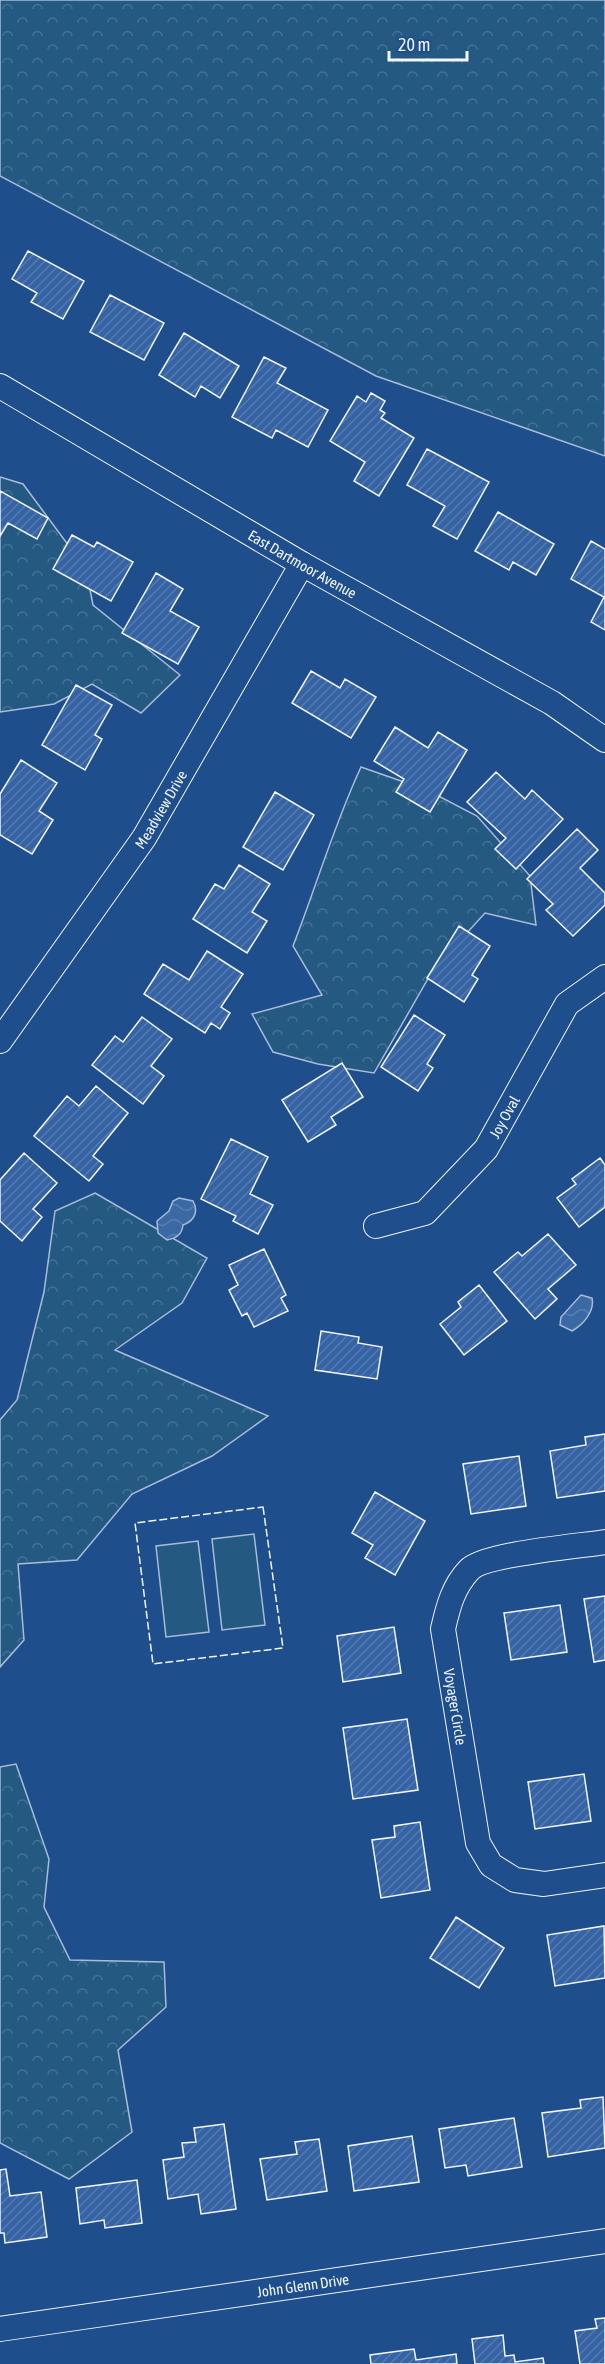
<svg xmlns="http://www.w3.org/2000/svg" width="605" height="2364" viewBox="0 0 605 2364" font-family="'Asap Condensed',sans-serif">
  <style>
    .grass { fill: #245a82; stroke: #a8bbd7; stroke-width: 1.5 }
    .forest { fill: url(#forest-crowns); stroke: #a8bbd7; stroke-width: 1.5 }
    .water { fill: url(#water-waves); stroke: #a8bbd7; stroke-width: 1.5 }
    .building { fill: url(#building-hatch); stroke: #f2f6ff; stroke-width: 1.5 }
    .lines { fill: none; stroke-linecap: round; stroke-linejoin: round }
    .street-casing { stroke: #f2f6ff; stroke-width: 26 }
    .street { stroke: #1f4e8c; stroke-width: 24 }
    .fence { stroke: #f2f6ff; stroke-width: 1.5; stroke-dasharray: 8 3; stroke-linecap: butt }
    .labels { text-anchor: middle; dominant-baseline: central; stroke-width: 4.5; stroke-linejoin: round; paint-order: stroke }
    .street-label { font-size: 15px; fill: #f2f6ff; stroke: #1f4e8c }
  </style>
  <defs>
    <pattern id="forest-crowns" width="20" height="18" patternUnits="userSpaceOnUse" patternTransform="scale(1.5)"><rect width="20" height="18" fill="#245a82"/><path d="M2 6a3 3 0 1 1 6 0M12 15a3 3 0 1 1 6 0" fill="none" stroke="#447295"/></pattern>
    <pattern id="water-waves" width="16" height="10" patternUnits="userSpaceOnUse" patternTransform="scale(1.5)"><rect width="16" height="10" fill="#3b69a3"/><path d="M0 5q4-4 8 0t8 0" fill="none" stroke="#587fb1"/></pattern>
    <pattern id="building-hatch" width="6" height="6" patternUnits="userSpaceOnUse" patternTransform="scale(1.5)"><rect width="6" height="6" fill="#3563a3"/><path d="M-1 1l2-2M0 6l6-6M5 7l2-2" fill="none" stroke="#537ab1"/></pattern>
  </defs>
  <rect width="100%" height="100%" fill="#1f4e8c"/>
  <path class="grass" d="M 254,1534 L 265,1625 L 222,1630 L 212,1539 Z
    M 198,1541 L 209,1632 L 166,1637 L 156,1546 Z"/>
  <path class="forest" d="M 0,0 L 605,0 L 605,456 L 376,376 L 0,176 Z
    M 0,477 L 23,484 L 86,569 L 93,605 L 180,675 L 141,713 L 92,684 L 54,704 L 0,712 Z
    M 361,767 L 427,790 L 477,816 L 530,876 L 536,925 L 485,913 L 433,970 L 374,1073 L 318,1064 L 273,1052 L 252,1014 L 322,995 L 293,946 C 316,887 334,825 361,767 Z
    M 95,1193 L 207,1258 L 182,1303 L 115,1350 L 268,1416 L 212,1456 L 132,1494 L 77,1560 L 18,1564 L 24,1640 L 0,1667 L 0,1420 L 17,1400 L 44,1292 L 55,1211 Z
    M 16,1764 L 49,1859 L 44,1907 L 70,1960 L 164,1962 L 166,2007 L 118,2050 L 132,2132 L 69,2179 L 0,2143 L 0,1767 Z"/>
  <path class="water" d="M 179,1198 L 193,1201 C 199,1212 194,1221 183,1225 C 182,1235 176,1238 167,1240 L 158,1233 L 157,1221 L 169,1211 L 173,1201 Z
    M 581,1295 L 592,1298 C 595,1311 583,1325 572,1331 L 560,1325 L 561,1317 Z"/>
  <path class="building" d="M 28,251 L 84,281 L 63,319 L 31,302 L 37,293 L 12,279 Z
    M 110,295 L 164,323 L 144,360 L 90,332 Z
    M 184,333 L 239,366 L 220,398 L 201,386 L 195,397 L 159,375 Z
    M 264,357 L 286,368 L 277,383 L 328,410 L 308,447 L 276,430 L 272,438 L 232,417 Z
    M 371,393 L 385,401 L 380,410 L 385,413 L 381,418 L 414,438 L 379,496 L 354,481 L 365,462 L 330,441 L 357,396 L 366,402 Z
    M 427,449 L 489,482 L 457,539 L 433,526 L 445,506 L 407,485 Z
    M 0,491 L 48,518 L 37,539 L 8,523 L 0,536 Z
    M 498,512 L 554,544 L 536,575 L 513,562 L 509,570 L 475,551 Z
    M 72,535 L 94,547 L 97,542 L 133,562 L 111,601 L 53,569 Z
    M 591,541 L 605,549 L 605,630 L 591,622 L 604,597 L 571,579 Z
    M 156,573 L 183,589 L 170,611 L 199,627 L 178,664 L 122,633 Z
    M 311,671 L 340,688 L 345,679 L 376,697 L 351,738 L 292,703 Z
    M 76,685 L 112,705 L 95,735 L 102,739 L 85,770 L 42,745 Z
    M 395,727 L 428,748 L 438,732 L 467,750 L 430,812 L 396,792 L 404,779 L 374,761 Z
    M 21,760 L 57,783 L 39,811 L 53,820 L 32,854 L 0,835 L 0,794 Z
    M 496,772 L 525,799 L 532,790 L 563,819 L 516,869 L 495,849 L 506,838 L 467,802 Z
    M 275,792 L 314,815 L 283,870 L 243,847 Z
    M 577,829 L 598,850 L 580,868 L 605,893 L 605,905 L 573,936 L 546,910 L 553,904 L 527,879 Z
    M 239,865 L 270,884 L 252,912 L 267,921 L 247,953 L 193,919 L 215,884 L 224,889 Z
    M 459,926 L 490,946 L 472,975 L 478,979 L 464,1002 L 427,978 Z
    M 207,951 L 243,974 L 221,1007 L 230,1013 L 220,1029 L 211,1023 L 205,1033 L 144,994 L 163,964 L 189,980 Z
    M 414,1015 L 445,1035 L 427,1064 L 433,1068 L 418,1091 L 381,1067 Z
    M 142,1017 L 172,1039 L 151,1066 L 164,1076 L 143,1104 L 92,1065 L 115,1036 L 123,1042 Z
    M 342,1063 L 363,1097 L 331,1117 L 336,1125 L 308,1142 L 282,1100 Z
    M 96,1086 L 128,1113 L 93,1156 L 103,1164 L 89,1181 L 34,1136 L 67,1096 L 79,1106 Z
    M 231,1139 L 268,1157 L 250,1194 L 273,1205 L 258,1234 L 233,1221 L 236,1216 L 201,1199 Z
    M 24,1153 L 57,1183 L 33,1209 L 42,1217 L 22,1241 L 0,1221 L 0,1180 Z
    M 600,1158 L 605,1165 L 605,1207 L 579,1227 L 557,1198 L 576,1184 L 572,1179 Z
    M 548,1234 L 576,1265 L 548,1289 L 557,1299 L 535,1319 L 494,1272 L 518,1252 L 522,1256 Z
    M 264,1249 L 286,1295 L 281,1298 L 288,1311 L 254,1327 L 247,1313 L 242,1316 L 229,1290 L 238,1285 L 229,1265 Z
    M 479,1285 L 507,1321 L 464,1355 L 440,1324 L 461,1307 L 458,1302 Z
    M 321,1331 L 359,1337 L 358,1343 L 382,1347 L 377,1379 L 315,1370 Z
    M 605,1434 L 605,1491 L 557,1498 L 550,1451 L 586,1445 L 585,1437 Z
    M 519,1456 L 526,1506 L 471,1514 L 463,1464 Z
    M 375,1492 L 425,1521 L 395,1575 L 365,1558 L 373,1545 L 352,1533 Z
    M 605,1596 L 605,1660 L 594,1662 L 584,1599 Z
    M 560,1605 L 567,1652 L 511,1660 L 504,1613 Z
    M 394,1627 L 401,1673 L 343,1682 L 337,1636 Z
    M 407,1719 L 418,1790 L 353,1799 L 343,1728 Z
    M 584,1774 L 591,1821 L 535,1829 L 528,1782 Z
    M 420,1822 L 430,1890 L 381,1898 L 372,1840 L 395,1837 L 394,1826 Z
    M 456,1917 L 504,1948 L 479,1988 L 430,1958 Z
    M 604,1926 L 605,1978 L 555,1986 L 547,1935 Z
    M 603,2097 L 605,2148 L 548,2157 L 542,2113 L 581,2108 L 580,2100 Z
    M 514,2118 L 522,2167 L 468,2176 L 466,2165 L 445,2168 L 439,2129 Z
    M 224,2124 L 236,2209 L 201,2214 L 198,2194 L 168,2199 L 163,2160 L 184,2157 L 182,2143 L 196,2142 L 194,2128 Z
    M 412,2136 L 419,2182 L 354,2191 L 348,2146 Z
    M 319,2139 L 327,2191 L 267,2200 L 260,2159 L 297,2154 L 295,2142 Z
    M 6,2169 L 10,2196 L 41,2192 L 47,2237 L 5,2243 L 4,2233 L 0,2233 L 0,2170 Z
    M 137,2180 L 142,2223 L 105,2228 L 104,2220 L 80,2224 L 76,2188 Z
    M 605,2318 L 605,2364 L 580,2364 L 575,2331 L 597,2328 L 595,2319 Z
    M 503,2335 L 505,2356 L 514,2355 L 515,2362 L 543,2358 L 544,2364 L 475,2364 L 472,2339 Z
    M 414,2349 L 416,2360 L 456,2354 L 457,2364 L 371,2364 L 370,2355 Z"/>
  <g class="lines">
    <g class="street-casing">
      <g id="street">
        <path id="s1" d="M 0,386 L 302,564 L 552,703 L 605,740"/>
        <path id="s2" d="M 0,1041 L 144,838 L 302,564"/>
        <path id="s3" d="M 376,1226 L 425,1213 L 486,1149 L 567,1004 L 605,977"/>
        <path id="s4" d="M 605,1542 C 580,1546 483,1554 469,1570 C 453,1587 448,1607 443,1629 L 478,1843 L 491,1865 L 515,1880 L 544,1884 L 605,1875"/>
        <path id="s5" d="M 0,2329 L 605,2241"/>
      </g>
    </g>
    <use href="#street" class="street"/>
    <path class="fence" d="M 263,1507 L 283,1648 L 153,1664 L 135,1523 Z"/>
  </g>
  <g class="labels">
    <g class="street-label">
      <text stroke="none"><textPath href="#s1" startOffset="351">East Dartmoor Avenue</textPath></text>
      <text stroke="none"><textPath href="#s2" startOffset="282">Meadview Drive</textPath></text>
      <text stroke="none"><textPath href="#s3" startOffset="176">Joy Oval</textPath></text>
      <text stroke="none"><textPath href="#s4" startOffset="284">Voyager Circle</textPath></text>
      <text stroke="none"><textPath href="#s5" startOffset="306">John Glenn Drive</textPath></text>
    </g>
  </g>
  <path d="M389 51v9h78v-9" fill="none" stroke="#f2f6ff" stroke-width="3"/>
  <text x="398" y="51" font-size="18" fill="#f2f6ff" stroke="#1f4e8c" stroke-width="4.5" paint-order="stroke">20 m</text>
</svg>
